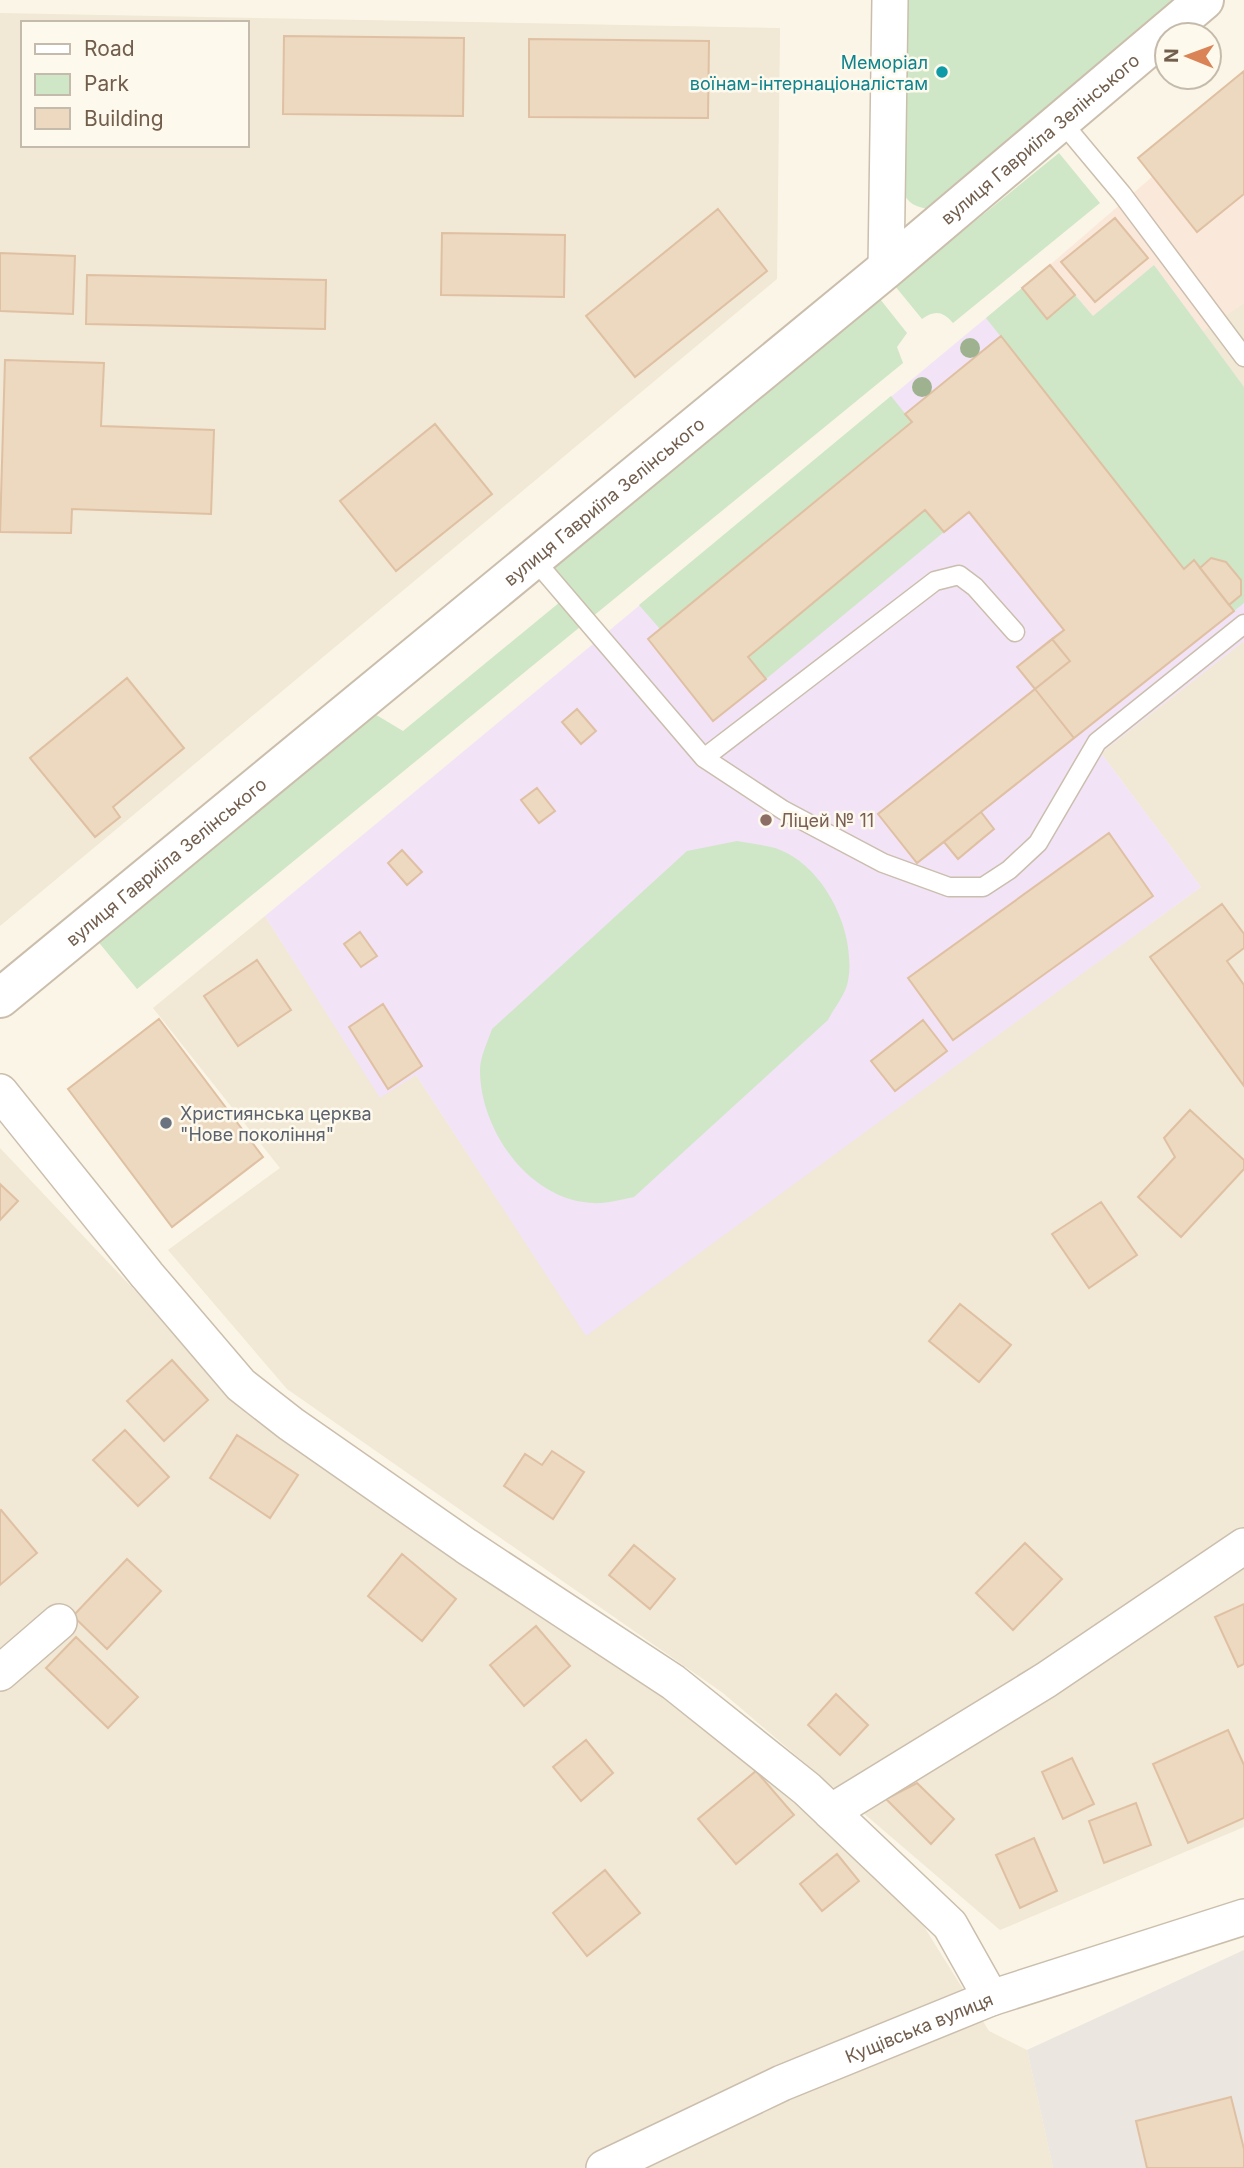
<svg xmlns="http://www.w3.org/2000/svg" width="1244" height="2168" viewBox="0 0 1244 2168" font-family="Inter,sans-serif">
  <style>
    .residential { fill: #f1e8d5; fill-rule: evenodd }
    .commercial { fill: #fae8db }
    .industrial { fill: #ebe6e0 }
    .education { fill: #f2e3f7 }
    .green { fill: #cfe7c6 }
    .building { fill: #edd8c0; stroke: #dfc0a2; stroke-width: 2 }
    .lines { fill: none; stroke-linecap: round; stroke-linejoin: round }
    .service-casing { stroke: #cbbead; stroke-width: 21 }
    .minor-casing { stroke: #cbbead; stroke-width: 38 }
    .tertiary-casing { stroke: #cbbead; stroke-width: 42 }
    .service { stroke: #fff; stroke-width: 18 }
    .minor { stroke: #fff; stroke-width: 35 }
    .tertiary { stroke: #fff; stroke-width: 38 }
    .tree { fill: #9eb290 }
    .culture-dot { fill: #0f9aa8; stroke: #fdf9ec; stroke-width: 2.5 }
    .education-dot { fill: #8d6e63; stroke: #fdf9ec; stroke-width: 2.5 }
    .worship-dot { fill: #6b7280; stroke: #fdf9ec; stroke-width: 2.5 }
    .labels { text-anchor: middle; dominant-baseline: central; stroke-width: 5; stroke-linejoin: round; paint-order: stroke }
    .culture-label { font-size: 18px; fill: #0d838f; stroke: #fdf9ec; text-anchor: end }
    .street-label { font-size: 18px; fill: #715e4d; stroke: #fdf9ec }
    .education-label { font-size: 18px; fill: #785e54; stroke: #fdf9ec; text-anchor: start }
    .worship-label { font-size: 18px; fill: #5b616d; stroke: #fdf9ec; text-anchor: start }
  </style>
  <rect width="100%" height="100%" fill="#faf5e6"/>
  <path class="residential" d="M 0,13 L 780,28 L 777,279 L 0,926 ZM 23,23 L 247,23 L 247,145 L 23,145 Z
    M 1244,303 L 1244,387 L 1202,332 Z
    M 1244,641 L 1244,1827 L 1000,1930 L 723,1693 L 287,1389 L 168,1250 L 280,1168 L 153,1008 L 265,916 L 380,1097 L 416,1075 L 586,1335 L 1201,887 L 1101,753 Z
    M 0,1148 L 227,1388 L 721,1734 L 910,1904 L 989,2031 L 1027,2050 L 1053,2168 L 0,2168 Z"/>
  <path class="commercial" d="M 1244,71 L 1244,303 L 1202,332 L 1154,265 L 1093,316 L 1050,265 L 1152,177 L 1138,158 Z"/>
  <path class="industrial" d="M 1244,1950 L 1244,2168 L 1053,2168 L 1027,2050 Z"/>
  <path class="education" d="M 1050,265 L 1093,316 L 1154,265 L 1244,387 L 1244,641 L 1101,753 L 1201,887 L 586,1336 L 416,1075 L 380,1098 L 265,916 Z"/>
  <path class="green" d="M 902,0 L 1175,0 L 933,210 C 914,207 906,203 900,185 Z
    M 1059,153 L 1100,203 L 953,323 C 943,311 934,310 922,319 L 895,286 Z
    M 1154,265 L 1244,387 L 1244,603 L 1234,611 L 1229,605 L 1241,595 C 1240,575 1230,563 1211,558 L 1200,568 L 1194,561 L 1184,569 L 986,318 L 1022,288 L 1075,295 L 1093,316 Z
    M 880,299 L 907,333 L 897,347 L 903,363 L 592,617 L 551,567 Z
    M 891,396 L 912,422 L 660,629 L 639,605 Z
    M 925,510 L 944,532 L 766,679 L 748,657 Z
    M 560,602 L 580,627 L 137,989 L 96,939 L 373,713 L 403,731 Z
    M 737,841 C 750,843 763,845 775,848 C 824,864 857,932 848,981 C 846,994 834,1008 828,1020 L 634,1197 C 623,1199 612,1202 602,1203 C 533,1207 480,1132 480,1070 C 480,1057 488,1041 492,1029 L 687,851 Z"/>
  <path class="building" d="M 284,36 L 464,38 L 463,116 L 283,114 Z
    M 529,39 L 709,41 L 708,118 L 529,117 Z
    M 1244,71 L 1244,194 L 1197,232 L 1138,158 Z
    M 718,209 L 767,271 L 635,377 L 586,316 Z
    M 1115,218 L 1148,258 L 1095,302 L 1061,262 Z
    M 442,233 L 565,235 L 564,297 L 441,295 Z
    M 0,253 L 75,256 L 73,314 L 0,311 Z
    M 1050,265 L 1075,295 L 1047,319 L 1022,288 Z
    M 87,275 L 326,280 L 325,329 L 86,324 Z
    M 1001,336 L 1184,569 L 1194,560 L 1200,568 L 1211,558 L 1226,562 L 1241,580 L 1241,595 L 1229,605 L 1234,611 L 981,812 L 994,829 L 977,843 L 958,859 L 944,842 L 917,863 L 878,814 L 1035,689 L 1017,667 L 1064,630 L 969,512 L 944,532 L 925,510 L 748,657 L 766,679 L 713,721 L 648,639 L 912,422 L 905,414 Z
    M 1001,336 L 1184,569 L 1194,560 L 1234,611 L 1074,738 L 1035,689 L 1070,661 L 1052,639 L 1064,630 L 969,512 L 944,532 L 925,510 L 748,657 L 766,679 L 713,721 L 648,639 L 912,422 L 905,414 Z
    M 5,360 L 104,363 L 101,426 L 214,430 L 211,514 L 72,509 L 71,533 L 0,532 Z
    M 435,424 L 492,494 L 396,571 L 340,501 Z
    M 1211,558 L 1226,562 L 1241,580 L 1241,595 L 1229,605 L 1200,568 Z
    M 1052,639 L 1070,661 L 1035,689 L 1017,667 Z
    M 127,678 L 184,748 L 113,807 L 120,817 L 95,837 L 30,758 Z
    M 1035,689 L 1074,738 L 917,863 L 878,814 Z
    M 577,709 L 596,731 L 581,744 L 562,722 Z
    M 537,788 L 555,811 L 539,823 L 521,800 Z
    M 981,812 L 994,829 L 958,859 L 944,842 Z
    M 1109,833 L 1153,896 L 953,1040 L 908,978 Z
    M 402,850 L 422,872 L 407,885 L 388,863 Z
    M 1222,904 L 1244,934 L 1244,948 L 1227,961 L 1244,985 L 1244,1086 L 1150,957 Z
    M 360,932 L 377,956 L 361,967 L 344,944 Z
    M 257,960 L 291,1010 L 238,1046 L 204,996 Z
    M 383,1004 L 422,1066 L 388,1089 L 349,1027 Z
    M 159,1019 L 263,1157 L 172,1227 L 68,1089 Z
    M 923,1020 L 947,1051 L 895,1091 L 871,1061 Z
    M 1190,1110 L 1244,1160 L 1244,1169 L 1181,1237 L 1138,1197 L 1175,1157 L 1164,1138 Z
    M 0,1184 L 18,1201 L 0,1220 Z
    M 1101,1202 L 1137,1255 L 1089,1288 L 1052,1234 Z
    M 960,1304 L 1011,1345 L 979,1382 L 929,1341 Z
    M 172,1360 L 208,1400 L 164,1441 L 127,1401 Z
    M 125,1430 L 169,1477 L 138,1506 L 93,1460 Z
    M 237,1435 L 298,1475 L 270,1518 L 210,1478 Z
    M 552,1451 L 584,1472 L 553,1519 L 504,1486 L 525,1454 L 542,1465 Z
    M 1,1510 L 37,1553 L 0,1585 L 0,1511 Z
    M 1025,1543 L 1062,1579 L 1013,1630 L 976,1593 Z
    M 634,1545 L 675,1579 L 650,1609 L 609,1575 Z
    M 402,1554 L 456,1599 L 422,1641 L 368,1596 Z
    M 127,1559 L 161,1591 L 107,1649 L 73,1616 Z
    M 1244,1604 L 1244,1664 L 1238,1667 L 1215,1617 Z
    M 536,1626 L 570,1666 L 524,1706 L 490,1665 Z
    M 76,1637 L 138,1697 L 108,1728 L 46,1668 Z
    M 836,1694 L 868,1725 L 840,1755 L 808,1725 Z
    M 1228,1730 L 1244,1765 L 1244,1818 L 1188,1843 L 1153,1764 Z
    M 586,1740 L 613,1773 L 581,1801 L 553,1767 Z
    M 1072,1758 L 1094,1804 L 1063,1819 L 1042,1772 Z
    M 756,1771 L 794,1815 L 736,1864 L 698,1819 Z
    M 917,1783 L 954,1819 L 931,1844 L 886,1799 Z
    M 1136,1803 L 1151,1845 L 1104,1863 L 1089,1821 Z
    M 1034,1838 L 1057,1891 L 1020,1908 L 996,1855 Z
    M 837,1854 L 859,1881 L 822,1911 L 800,1884 Z
    M 605,1870 L 640,1913 L 587,1956 L 553,1913 Z
    M 1231,2097 L 1244,2149 L 1244,2168 L 1147,2168 L 1136,2121 Z"/>
  <g class="lines">
    <g class="service-casing">
      <path id="service" d="M 1061,121 L 1122,194 L 1244,357
        M 533,558 L 704,758 L 783,810 L 883,863 L 949,887 L 983,887 L 1009,870 L 1038,843 L 1097,742 L 1244,624
        M 704,758 L 935,581 L 959,575 L 975,587 L 1015,632"/>
    </g>
    <g class="minor-casing">
      <g id="minor">
        <path d="M 886,269 L 890,0"/>
        <path d="M 0,1092 L 147,1275 L 241,1385 L 291,1424 L 466,1546 L 673,1682 L 807,1789 L 950,1925 L 991,1998"/>
        <path d="M 0,1673 L 59,1622"/>
        <path d="M 831,1812 L 1046,1680 L 1244,1546"/>
        <path id="s1" d="M 604,2168 L 782,2083 L 991,1998 L 1244,1917"/>
      </g>
    </g>
    <g class="tertiary-casing">
      <g id="tertiary">
        <path id="s2" d="M 0,998 L 886,269 L 1204,0"/>
      </g>
    </g>
    <use href="#service" class="service"/>
    <use href="#minor" class="minor"/>
    <use href="#tertiary" class="tertiary"/>
  </g>
  <g class="tree">
    <circle cx="970" cy="348" r="10"/>
    <circle cx="922" cy="387" r="10"/>
  </g>
  <circle class="culture-dot" cx="942" cy="72" r="7"/>
  <circle class="education-dot" cx="766" cy="820" r="7"/>
  <circle class="worship-dot" cx="166" cy="1123" r="7"/>
  <g class="labels">
    <g class="culture-label">
      <text x="928" y="62">Меморіал<tspan x="928" dy="21">воїнам-інтернаціоналістам</tspan></text>
    </g>
    <g class="street-label">
      <text stroke="none"><textPath href="#s2" startOffset="1349">вулиця Гавриїла Зелінського</textPath></text>
      <text stroke="none"><textPath href="#s2" startOffset="782">вулиця Гавриїла Зелінського</textPath></text>
      <text stroke="none"><textPath href="#s2" startOffset="215">вулиця Гавриїла Зелінського</textPath></text>
      <text stroke="none"><textPath href="#s1" startOffset="345">Кущівська вулиця</textPath></text>
    </g>
    <g class="education-label">
      <text x="780" y="820">Ліцей № 11</text>
    </g>
    <g class="worship-label">
      <text x="180" y="1113">Християнська церква<tspan x="180" dy="21">"Нове покоління"</tspan></text>
    </g>
  </g>
  <rect x="21" y="21" width="228" height="126" fill="#fdf9ec" stroke="#c5bbac" stroke-width="2"/>
  <rect x="35" y="44" width="35" height="10" fill="#ffffff" stroke="#c5bbac" stroke-width="2"/>
  <text x="84" y="56" font-size="21" fill="#715e4d">Road</text>
  <rect x="35" y="74" width="35" height="21" fill="#cfe7c6" stroke="#c5bbac" stroke-width="2"/>
  <text x="84" y="91" font-size="21" fill="#715e4d">Park</text>
  <rect x="35" y="108" width="35" height="21" fill="#edd8c0" stroke="#c5bbac" stroke-width="2"/>
  <text x="84" y="126" font-size="21" fill="#715e4d">Building</text>
  <g transform="translate(1188 56) rotate(271)"><circle r="33" fill="#fdf9ec" stroke="#c5bbac" stroke-width="2"/>
  <path d="M0-5L12 26L0 18L-12 26Z" fill="#da8356"/>
  <text y="-10" font-size="19" font-weight="bold" text-anchor="middle" fill="#715e4d">N</text>
  </g>
</svg>
